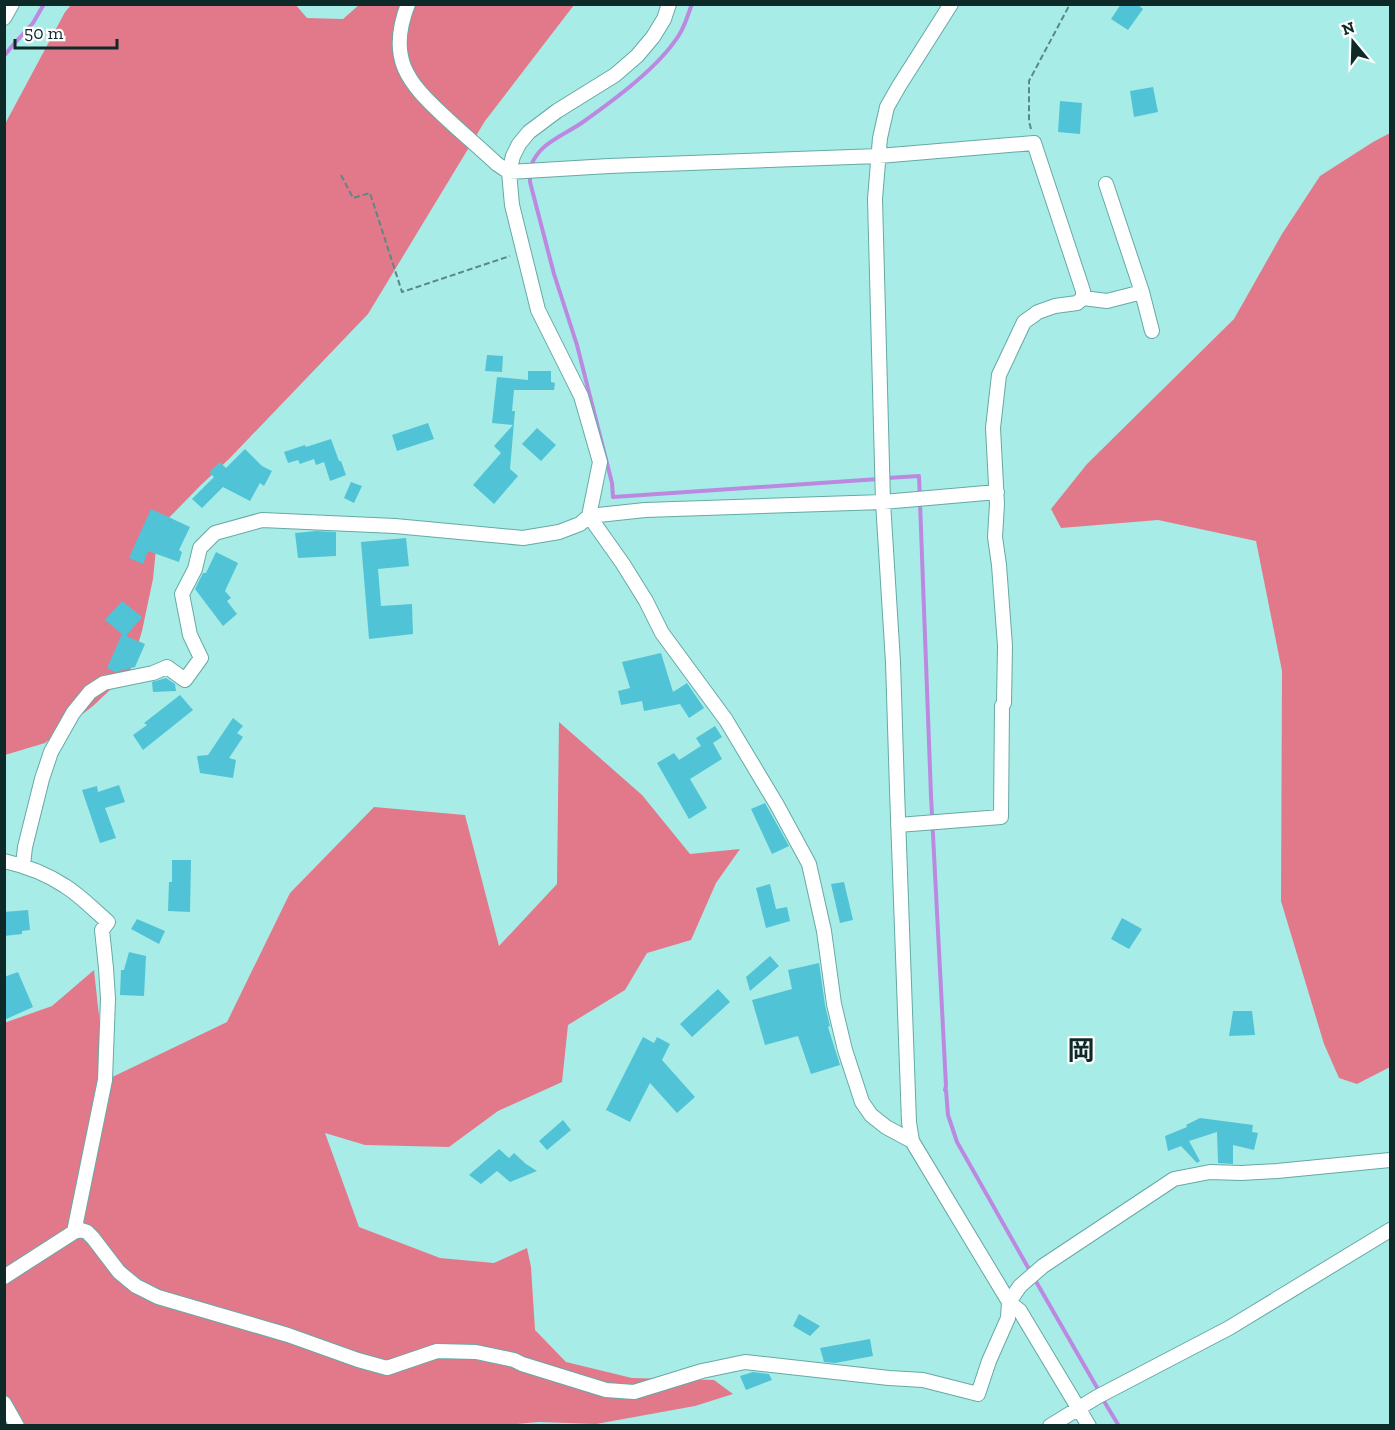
<svg xmlns="http://www.w3.org/2000/svg" width="1395" height="1430" viewBox="0 0 1395 1430" font-family="'Zilla Slab','Noto Sans JP',serif">
  <style>
    .forest { fill: #e2798b }
    .lines { fill: none; stroke-linecap: round; stroke-linejoin: round }
    .stream { stroke: #bb8ae0; stroke-width: 4 }
    .building { fill: #50c3d6 }
    .minor-casing { stroke: #66a9a5; stroke-width: 16 }
    .path { stroke: #598986; stroke-width: 2; stroke-dasharray: 6 3; stroke-linecap: butt }
    .minor { stroke: #fff; stroke-width: 14 }
    .labels { text-anchor: middle; dominant-baseline: central; stroke-width: 4.5; stroke-linejoin: round; paint-order: stroke }
    .quarter-label { font-size: 27px; font-weight: bold; fill: #0d2a28; stroke: #fefefe }
  </style>
  <rect width="100%" height="100%" fill="#a8ece7"/>
  <path class="forest" d="M 72,4 L 295,4 L 307,18 L 343,19 L 359,5 L 574,5 L 485,121 L 368,314 L 230,458 L 201,485 L 158,529 L 153,579 L 142,631 L 130,671 L 93,706 L 45,743 L 5,755 L 5,124 L 65,12 Z
    M 1390,133 L 1390,1067 L 1357,1084 L 1339,1078 L 1324,1044 L 1281,901 L 1282,671 L 1256,541 L 1158,520 L 1061,528 L 1051,509 L 1087,464 L 1234,319 L 1282,234 L 1320,176 L 1373,142 Z
    M 559,722 L 642,795 L 690,854 L 740,849 L 716,883 L 691,940 L 647,953 L 625,990 L 568,1025 L 562,1082 L 498,1111 L 449,1147 L 365,1145 L 325,1133 L 359,1227 L 440,1258 L 494,1263 L 527,1248 L 531,1267 L 535,1330 L 566,1362 L 632,1378 L 714,1380 L 733,1394 L 695,1406 L 596,1424 L 539,1422 L 493,1426 L 5,1425 L 4,1023 L 52,1006 L 94,970 L 106,1080 L 227,1022 L 290,893 L 374,807 L 465,815 L 499,946 L 557,884 Z"/>
  <g class="lines">
    <path class="stream" d="M 4,56 L 13,45 L 33,23 L 44,4
      M 531,166 C 539,143 563,136 583,122 C 614,100 659,67 679,35 C 685,26 688,14 692,4
      M 530,174 L 530,182 L 554,274 L 577,345 L 612,483 L 613,497 L 879,479
      M 887,478 L 919,476 L 931,796 L 946,1086 L 945,1090 L 946,1090 L 948,1115 L 957,1142 L 1030,1271
      M 1034,1278 L 1099,1391
      M 1102,1398 L 1119,1426"/>
  </g>
  <path class="building" d="M 1121,4 L 1137,4 L 1143,9 L 1128,30 L 1111,19 Z
    M 1153,87 L 1158,112 L 1134,117 L 1130,91 Z
    M 1060,101 L 1082,103 L 1080,134 L 1058,132 Z
    M 487,355 L 503,356 L 502,372 L 485,371 Z
    M 528,371 L 551,371 L 551,382 L 555,383 L 554,390 L 514,390 L 512,411 L 515,411 L 510,469 L 518,476 L 494,504 L 473,485 L 501,453 L 494,446 L 513,425 L 492,423 L 497,377 L 528,380 Z
    M 428,423 L 434,439 L 397,451 L 392,435 Z
    M 537,428 L 556,445 L 541,461 L 522,444 Z
    M 331,439 L 339,461 L 341,461 L 346,475 L 330,481 L 324,462 L 316,465 L 314,459 L 300,464 L 298,460 L 288,463 L 284,452 L 305,445 L 306,447 Z
    M 245,449 L 262,466 L 272,471 L 264,486 L 260,483 L 250,501 L 223,487 L 202,508 L 192,499 L 214,477 L 209,472 L 220,462 L 226,468 Z
    M 351,482 L 362,486 L 354,503 L 344,498 Z
    M 151,509 L 190,527 L 179,550 L 182,552 L 179,562 L 148,551 L 143,564 L 129,558 Z
    M 316,531 L 336,532 L 336,556 L 298,558 L 295,533 Z
    M 406,538 L 409,566 L 378,569 L 381,606 L 412,604 L 413,634 L 369,639 L 361,542 Z
    M 216,552 L 238,563 L 225,591 L 231,598 L 227,601 L 237,614 L 223,626 L 195,589 L 203,573 L 206,573 Z
    M 122,601 L 142,617 L 126,636 L 145,644 L 135,667 L 115,672 L 107,668 L 122,634 L 105,620 Z
    M 661,653 L 673,692 L 687,683 L 704,708 L 689,718 L 680,704 L 644,711 L 642,701 L 621,705 L 618,691 L 630,688 L 622,662 Z
    M 166,678 L 175,684 L 176,691 L 153,692 L 152,682 Z
    M 180,695 L 193,710 L 143,750 L 133,735 L 147,725 L 144,723 Z
    M 233,718 L 243,726 L 237,733 L 243,737 L 229,758 L 236,760 L 233,778 L 200,773 L 197,756 L 208,755 Z
    M 715,726 L 722,737 L 713,743 L 722,759 L 690,779 L 707,808 L 689,819 L 657,763 L 674,753 L 679,760 L 701,746 L 696,738 Z
    M 119,785 L 125,802 L 105,808 L 116,838 L 100,843 L 82,790 L 97,786 L 98,792 Z
    M 765,803 L 789,846 L 772,854 L 751,809 Z
    M 172,860 L 191,860 L 190,912 L 168,911 L 169,882 L 172,882 Z
    M 844,882 L 853,920 L 840,923 L 831,884 Z
    M 770,884 L 776,909 L 787,907 L 790,921 L 766,928 L 756,888 Z
    M 28,910 L 30,930 L 22,931 L 22,934 L 4,936 L 4,912 Z
    M 1122,918 L 1142,929 L 1129,949 L 1111,939 Z
    M 137,919 L 165,931 L 159,944 L 131,929 Z
    M 129,952 L 146,956 L 144,996 L 120,995 L 121,970 L 124,970 Z
    M 770,956 L 779,966 L 750,991 L 746,977 Z
    M 819,963 L 825,1005 L 830,1026 L 828,1027 L 840,1065 L 811,1074 L 798,1036 L 765,1045 L 752,1000 L 792,989 L 788,970 Z
    M 18,972 L 33,1007 L 4,1020 L 4,977 Z
    M 718,989 L 730,1002 L 692,1037 L 680,1024 Z
    M 1233,1011 L 1252,1011 L 1255,1035 L 1229,1036 Z
    M 643,1037 L 654,1043 L 657,1037 L 670,1044 L 662,1060 L 695,1097 L 677,1113 L 650,1083 L 630,1122 L 606,1110 Z
    M 1200,1118 L 1253,1125 L 1252,1132 L 1258,1133 L 1254,1150 L 1233,1145 L 1233,1164 L 1218,1163 L 1217,1132 L 1189,1141 L 1200,1161 L 1197,1163 L 1181,1146 L 1168,1151 L 1165,1136 L 1187,1127 L 1186,1125 Z
    M 563,1120 L 571,1130 L 547,1150 L 539,1141 Z
    M 499,1149 L 509,1158 L 514,1153 L 526,1164 L 537,1171 L 510,1182 L 497,1171 L 481,1184 L 469,1175 Z
    M 799,1314 L 820,1326 L 810,1336 L 793,1326 Z
    M 870,1339 L 873,1356 L 835,1363 L 824,1362 L 820,1348 Z
    M 753,1372 L 769,1374 L 772,1380 L 746,1390 L 740,1376 Z"/>
  <g class="lines">
    <g class="minor-casing">
      <path id="minor" d="M 408,4 C 387,58 407,82 445,117 C 462,133 480,148 497,164 L 509,172 L 609,166 L 879,156 L 1034,143 L 1083,291 L 1083,298 L 1077,303 L 1055,306 L 1038,312 L 1024,322 L 999,375 L 993,428 L 997,504 L 995,537 L 999,565 L 1005,646 L 1004,703 L 1002,706 L 1001,817 L 898,825
        M 669,4 L 664,19 L 653,37 L 637,56 L 615,75 L 557,111 L 529,132 L 519,144 L 513,156 L 509,172 L 512,205 L 538,310 L 581,396 L 600,462 L 589,516 L 623,564 L 646,601 L 662,633 L 726,720 L 777,805 L 809,864 L 824,931 L 834,1004 L 845,1050 L 862,1102 L 871,1115 L 886,1127 L 912,1141
        M 951,4 L 899,86 L 887,107 L 880,138 L 875,199 L 883,502 L 893,662 L 897,790 L 909,1122 L 912,1141 L 1009,1302 L 1020,1311 L 1089,1426
        M 4,18 L 12,4
        M 1142,292 L 1152,331
        M 1083,298 L 1107,301 L 1142,292 L 1106,184
        M 4,861 C 26,866 47,874 65,886 C 81,896 94,910 108,922 L 102,930 L 106,968 L 108,999 L 105,1080 L 74,1232
        M 23,865 L 25,847 L 42,779 L 51,752 L 73,713 L 90,692 L 104,683 L 153,673 L 167,667 L 185,680 L 201,658 L 190,635 L 182,594 L 195,569 L 200,548 L 215,533 L 262,520 L 395,526 L 523,538 L 559,532 L 580,524 L 589,516 L 645,510 L 883,502 L 997,492
        M 4,1277 L 74,1232 L 81,1230 L 87,1232 L 93,1238 L 119,1272 L 136,1286 L 158,1297 L 288,1335 L 358,1360 L 387,1368 L 437,1351 L 476,1352 L 514,1360 L 522,1364 L 606,1390 L 634,1392 L 702,1371 L 745,1362 L 889,1378 L 923,1380 L 978,1394 L 989,1361 L 1008,1318 L 1009,1302 L 1020,1286 L 1043,1266 L 1174,1179 L 1210,1172 L 1241,1173 L 1277,1171 L 1390,1160
        M 4,1403 L 17,1426
        M 1050,1426 L 1097,1397 L 1229,1328 L 1390,1230"/>
    </g>
    <path class="path" d="M 1031,129 L 1029,121 L 1029,81 L 1070,4
      M 341,175 L 353,198 L 370,193 L 402,292 L 510,256"/>
    <use href="#minor" class="minor"/>
  </g>
  <g class="labels">
    <g class="quarter-label">
      <text x="1081" y="1051">岡</text>
    </g>
  </g>
  <rect width="1395" height="1430" fill="none" stroke="#0d2a28" stroke-width="12"/>
  <g transform="translate(1353 42) rotate(341)" stroke="#fefefe" stroke-width="4.5" paint-order="stroke">
  <path d="M0-4.5L10 22L0 15L-10 22Z" fill="#0d2a28"/>
  <text y="-9" font-size="16" font-weight="bold" text-anchor="middle" fill="#0d2a28">N</text>
  </g>
  <path d="M15 39v9h102v-9" fill="none" stroke="#0d2a28" stroke-width="3"/>
  <text x="24" y="39" font-size="18" fill="#0d2a28" stroke="#fefefe" stroke-width="4.5" paint-order="stroke">50 m</text>
</svg>
